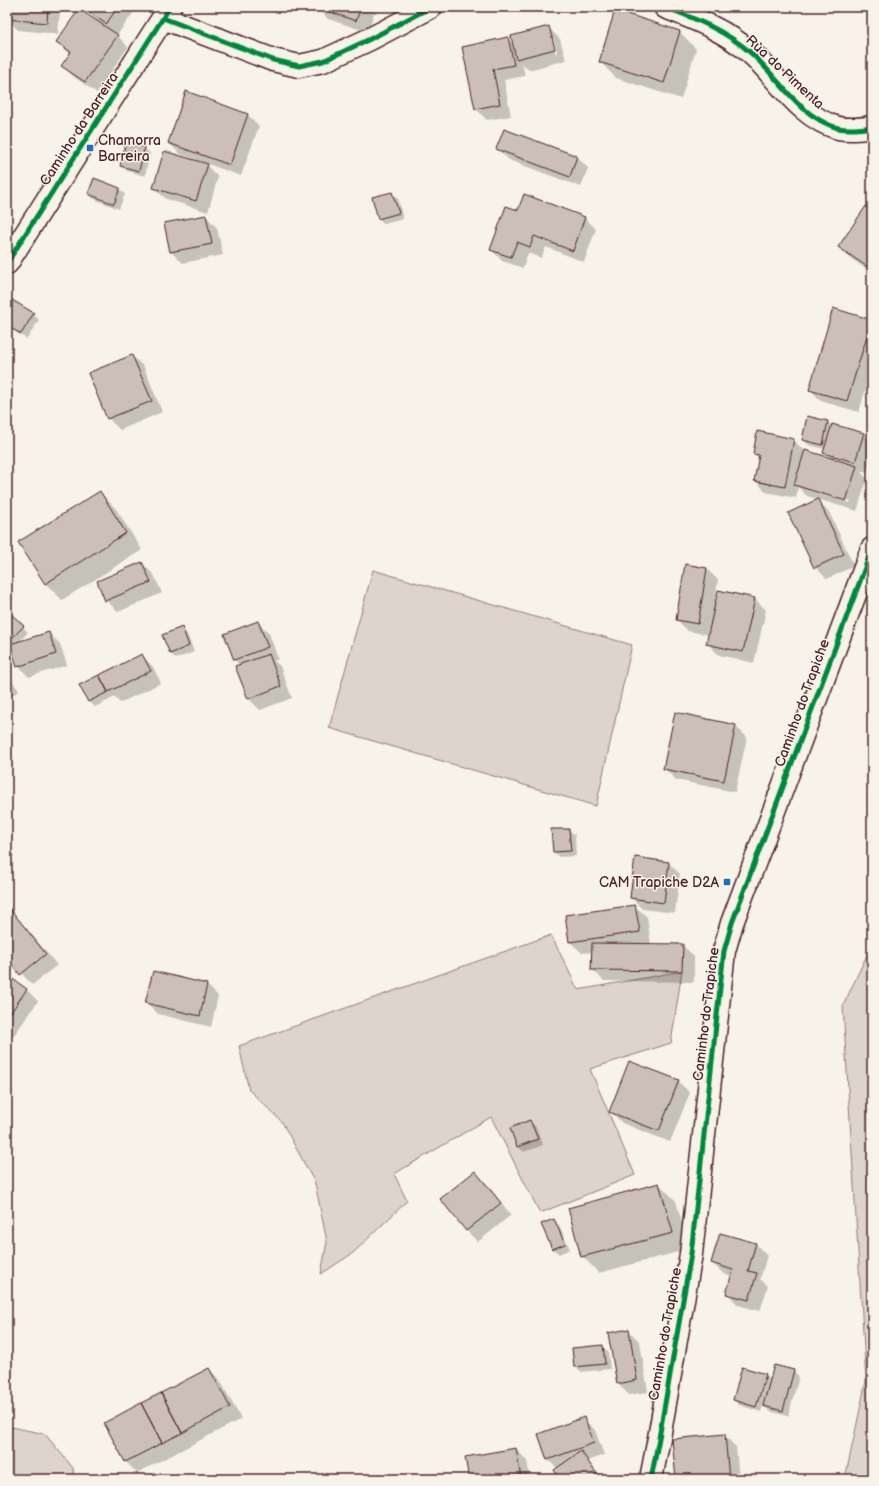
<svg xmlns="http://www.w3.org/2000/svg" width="879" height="1486" viewBox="0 0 879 1486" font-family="'Balsamiq Sans',sans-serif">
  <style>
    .green { fill: #ded4cc; stroke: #947a7c }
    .shadow { fill: #0003; fill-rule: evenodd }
    .building { fill: #ccbfb9; stroke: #4a1f2b }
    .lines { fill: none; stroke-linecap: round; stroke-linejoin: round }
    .street-casing { stroke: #4a1f2b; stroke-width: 25 }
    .street { stroke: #f7f3e8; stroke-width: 22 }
    .cycleway-casing { stroke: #f7f3e8; stroke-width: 8 }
    .cycleway { stroke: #00873e; stroke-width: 5 }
    .poi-dot { fill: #1f6fb2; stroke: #f7f3e8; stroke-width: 1.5 }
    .labels { text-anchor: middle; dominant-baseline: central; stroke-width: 3; stroke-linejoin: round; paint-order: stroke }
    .street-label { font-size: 14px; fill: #4a1f2b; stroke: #f7f3e8 }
    .poi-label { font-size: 14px; fill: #4a1f2b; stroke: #f7f3e8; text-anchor: start }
  </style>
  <rect width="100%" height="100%" fill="#f7f3e8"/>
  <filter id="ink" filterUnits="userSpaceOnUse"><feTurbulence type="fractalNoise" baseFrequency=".025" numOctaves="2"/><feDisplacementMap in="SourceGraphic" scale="8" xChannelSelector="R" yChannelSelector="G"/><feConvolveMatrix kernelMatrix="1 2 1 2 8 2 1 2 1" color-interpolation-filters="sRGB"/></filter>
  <g filter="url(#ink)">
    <path class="green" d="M 373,570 L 632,645 L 596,806 L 329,728 Z
      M 551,935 L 578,990 L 682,971 L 671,1043 L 590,1069 L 635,1175 L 540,1213 L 491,1117 L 394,1174 L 407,1201 L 353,1253 L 321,1274 L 327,1242 L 315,1183 L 282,1122 L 249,1090 L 239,1046 Z
      M 872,944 L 872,1479 L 845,1479 L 866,1381 L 843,1006 Z
      M 7,1426 L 45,1434 L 73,1468 L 74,1479 L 7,1479 Z"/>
    <path class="shadow" d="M 8,7 L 76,7 L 76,12 L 60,10 L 58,34 L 18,30 L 7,19 Z
      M 83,7 L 137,8 L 117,35 L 128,47 L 97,93 L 74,77 L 63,66 L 70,54 L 58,42 L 96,20 Z
      M 317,7 L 372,7 L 375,10 L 368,32 L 328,19 Z
      M 548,27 L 560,39 L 566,60 L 529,70 L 522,63 L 525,76 L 504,80 L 511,116 L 487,120 L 476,109 L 463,47 L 508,39 L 514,44 ZM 551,39 L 554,39 L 557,53 L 556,54 Z
      M 680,32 L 696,49 L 681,99 L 616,78 L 600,62 Z
      M 187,93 L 248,115 L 259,126 L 241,176 L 180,154 L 169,143 Z
      M 144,148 L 150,153 L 145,176 L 127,171 L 121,166 Z
      M 497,149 L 577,157 L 588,168 L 581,187 L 509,160 Z
      M 206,165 L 218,177 L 208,212 L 166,199 L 154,188 Z
      M 119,189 L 125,194 L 119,209 L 94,199 L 89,194 Z
      M 392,193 L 398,199 L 403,219 L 384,224 L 379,218 Z
      M 519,211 L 585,218 L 596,229 L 584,262 L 546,247 L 541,258 L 528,253 L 523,268 L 502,261 L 491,249 Z
      M 872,212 L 872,273 L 850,258 L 839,247 Z
      M 206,216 L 217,228 L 223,255 L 183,263 L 171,252 Z
      M 7,299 L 33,314 L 39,320 L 27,339 L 7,327 Z
      M 871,321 L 872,368 L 859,412 L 821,401 L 810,389 Z
      M 132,356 L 144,367 L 162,412 L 120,430 L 108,418 Z
      M 808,417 L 828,422 L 832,426 L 864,434 L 872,443 L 872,455 L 867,473 L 860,471 L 867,479 L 857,511 L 807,496 L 798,487 L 796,498 L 766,492 L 755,480 L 759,459 L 754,453 L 793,440 L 805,451 L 831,459 L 824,452 L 825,449 L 809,445 L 803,440 ZM 808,488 L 851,501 L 850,503 L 808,490 Z
      M 100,492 L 116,509 L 142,550 L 62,600 L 46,584 Z
      M 817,500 L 829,512 L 854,566 L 827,579 L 815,567 Z
      M 142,563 L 154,575 L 162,593 L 118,612 L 106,600 Z
      M 707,569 L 718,580 L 714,607 L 755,599 L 766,610 L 754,663 L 719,655 L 707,643 L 709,635 L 688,631 L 677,620 Z
      M 10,614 L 28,632 L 18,643 L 49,633 L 60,644 L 67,665 L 29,677 L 18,666 L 12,649 L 7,654 L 7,618 Z
      M 258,622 L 269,633 L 278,659 L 274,661 L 280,666 L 292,698 L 260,710 L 248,698 L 240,665 L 234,660 Z
      M 182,629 L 187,634 L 194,652 L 176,659 L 170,653 Z
      M 142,655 L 153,667 L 161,683 L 120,703 L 115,697 L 95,707 L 89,702 L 81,685 Z
      M 7,673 L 19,691 L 7,698 Z
      M 735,726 L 747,737 L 735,792 L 676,780 L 665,769 Z
      M 552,830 L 569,830 L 575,835 L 576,856 L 559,857 L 554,852 Z
      M 636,858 L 669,863 L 680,874 L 675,913 L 642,909 L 631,897 Z
      M 7,905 L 57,965 L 32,985 L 7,957 Z
      M 635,906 L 647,917 L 651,945 L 682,945 L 694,956 L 694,982 L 604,981 L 592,969 L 593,952 L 582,953 L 570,942 L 566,916 Z
      M 7,976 L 27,990 L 38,1001 L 13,1037 L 7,1032 Z
      M 207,985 L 218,996 L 211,1027 L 158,1014 L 146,1002 Z
      M 678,1081 L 690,1093 L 670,1142 L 622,1123 L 611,1112 Z
      M 530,1121 L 536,1127 L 543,1145 L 524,1152 L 518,1147 L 511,1129 Z
      M 475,1172 L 486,1183 L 511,1215 L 478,1242 L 466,1230 Z
      M 659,1184 L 676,1201 L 689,1249 L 599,1273 L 582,1256 Z
      M 554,1220 L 559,1225 L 570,1249 L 559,1254 L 553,1249 L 542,1225 Z
      M 721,1234 L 756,1244 L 767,1256 L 760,1279 L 768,1286 L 760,1311 L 738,1305 L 727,1293 L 732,1277 L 724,1274 L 712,1263 Z
      M 628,1330 L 640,1342 L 648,1392 L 629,1395 L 618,1384 Z
      M 603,1346 L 608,1352 L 610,1369 L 580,1372 L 575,1366 Z
      M 775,1366 L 794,1371 L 799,1377 L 788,1416 L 769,1411 L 763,1405 L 761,1412 L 739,1405 L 734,1400 L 765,1375 L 771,1380 Z
      M 209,1369 L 220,1380 L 241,1419 L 137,1473 L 126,1462 L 106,1424 Z
      M 584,1419 L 595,1430 L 604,1455 L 588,1461 L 603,1479 L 562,1479 L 558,1469 L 548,1460 L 539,1435 Z
      M 724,1435 L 736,1447 L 739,1479 L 677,1479 Z
      M 516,1449 L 527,1461 L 530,1479 L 470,1479 Z"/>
    <path class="building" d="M 7,7 L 48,7 L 47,23 L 7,19 Z
      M 82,7 L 118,7 L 106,24 Z
      M 316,7 L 361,7 L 356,21 Z
      M 79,9 L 118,35 L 85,82 L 61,66 L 71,52 L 56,42 Z
      M 615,10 L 680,31 L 664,83 L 599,62 Z
      M 549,26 L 555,49 L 516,59 L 511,36 Z
      M 508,37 L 514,65 L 493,69 L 500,104 L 475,109 L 462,47 Z
      M 186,91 L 248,114 L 230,165 L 168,143 Z
      M 504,129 L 577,156 L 570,177 L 496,149 Z
      M 126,142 L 145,147 L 139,171 L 120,166 Z
      M 164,151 L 208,164 L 196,201 L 153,188 Z
      M 94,178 L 120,188 L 114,204 L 88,194 Z
      M 392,192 L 399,213 L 378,219 L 372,197 Z
      M 524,194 L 585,217 L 573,251 L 534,236 L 530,247 L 517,242 L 511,257 L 490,250 L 506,206 L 518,210 Z
      M 866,206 L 872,210 L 872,270 L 838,247 Z
      M 206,215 L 212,244 L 170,252 L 164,223 Z
      M 7,297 L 34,313 L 21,334 L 7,326 Z
      M 833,308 L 872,320 L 847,401 L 809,390 Z
      M 132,355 L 152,401 L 107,419 L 88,373 Z
      M 807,416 L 828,421 L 823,445 L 802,440 Z
      M 832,424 L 864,433 L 855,462 L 823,453 Z
      M 757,431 L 794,439 L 785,487 L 754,481 L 759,455 L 753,454 Z
      M 805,450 L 857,466 L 846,501 L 794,485 Z
      M 100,491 L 126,533 L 45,584 L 18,542 Z
      M 818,499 L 844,554 L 814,568 L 788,513 Z
      M 142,562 L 151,582 L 105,601 L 97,581 Z
      M 685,564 L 707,568 L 698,624 L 676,620 Z
      M 718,590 L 755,598 L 743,652 L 706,644 Z
      M 10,613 L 24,626 L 7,643 L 7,616 Z
      M 258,621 L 268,647 L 234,660 L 224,634 Z
      M 182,627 L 189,646 L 170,654 L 162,635 Z
      M 49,632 L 56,654 L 17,667 L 10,644 Z
      M 142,654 L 151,671 L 108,692 L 99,675 Z
      M 269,654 L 281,686 L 248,699 L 235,666 Z
      M 99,675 L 108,692 L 88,702 L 79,685 Z
      M 675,712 L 736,725 L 724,781 L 663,769 Z
      M 551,829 L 569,829 L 571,851 L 553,852 Z
      M 635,857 L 669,862 L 664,903 L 630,898 Z
      M 7,905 L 46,954 L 20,975 L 7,958 Z
      M 635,905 L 640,932 L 569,942 L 565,915 Z
      M 592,943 L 683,944 L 682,971 L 591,970 Z
      M 153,971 L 207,984 L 200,1016 L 145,1003 Z
      M 7,975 L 27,989 L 7,1018 Z
      M 629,1061 L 679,1080 L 659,1131 L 609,1112 Z
      M 530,1120 L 538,1139 L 517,1147 L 510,1128 Z
      M 475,1171 L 501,1203 L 466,1231 L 440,1199 Z
      M 659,1183 L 673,1233 L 581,1257 L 568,1208 Z
      M 554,1219 L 565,1244 L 552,1249 L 541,1224 Z
      M 720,1233 L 756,1243 L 748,1271 L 757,1273 L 749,1300 L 726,1294 L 733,1270 L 711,1263 Z
      M 629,1329 L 637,1380 L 617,1384 L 608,1333 Z
      M 603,1345 L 605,1364 L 574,1367 L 572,1348 Z
      M 774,1365 L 794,1370 L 783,1411 L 763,1406 Z
      M 742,1367 L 766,1374 L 756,1407 L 733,1400 Z
      M 209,1368 L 230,1407 L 182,1433 L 161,1393 Z
      M 161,1393 L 182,1433 L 162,1443 L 141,1403 Z
      M 141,1403 L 162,1443 L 125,1462 L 104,1423 Z
      M 584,1417 L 594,1443 L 547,1460 L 538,1434 Z
      M 725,1434 L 729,1479 L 676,1479 L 672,1439 Z
      M 516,1448 L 521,1479 L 469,1479 L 465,1457 Z
      M 581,1451 L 600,1479 L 560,1479 L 554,1470 Z"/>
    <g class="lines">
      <g class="street-casing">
        <path id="street" d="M 665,7 C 696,19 726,31 751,53 C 779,78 799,117 838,128 C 847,130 863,129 872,127
          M 163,18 L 273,60 L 299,66 L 323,61 L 370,39 L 431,7
          M 7,263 L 170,7
          M 651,1479 L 659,1438 L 691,1254 L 724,951 L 732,923 L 872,549"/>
      </g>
      <use href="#street" class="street"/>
      <g class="cycleway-casing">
        <path id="cycleway" d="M 665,7 C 696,19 726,31 751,53 C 779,78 799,117 838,128 C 847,130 863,129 872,127
          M 163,18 L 273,60 L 299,66 L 323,61 L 370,39 L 431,7
          M 7,263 L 170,7
          M 651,1479 L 659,1438 L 691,1254 L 724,951 L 732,923 L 872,549"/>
      </g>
      <use href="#cycleway" class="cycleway"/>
    </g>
  </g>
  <g class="poi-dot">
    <rect x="86" y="144" width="8" height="8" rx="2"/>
    <rect x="723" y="878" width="8" height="8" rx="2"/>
  </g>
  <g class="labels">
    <g class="street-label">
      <text transform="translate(785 72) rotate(43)">Rùa do Pimenta</text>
      <text transform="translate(79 129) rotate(-57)">Caminho da Barreira</text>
      <text transform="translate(802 703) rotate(-70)">Caminho do Trapiche</text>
      <text transform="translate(706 1014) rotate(-83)">Caminho do Trapiche</text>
      <text transform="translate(665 1334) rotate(-80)">Caminho do Trapiche</text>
    </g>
    <g class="poi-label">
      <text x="98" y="140">Chamorra<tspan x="98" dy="16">Barreira</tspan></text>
      <text x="719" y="882" text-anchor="end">CAM Trapiche D2A</text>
    </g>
  </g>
  <rect width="879" height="1486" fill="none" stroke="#f7f3e8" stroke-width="24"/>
  <rect x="12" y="12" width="855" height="1462" fill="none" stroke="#4a1f2b" stroke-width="1.5" filter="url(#ink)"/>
</svg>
